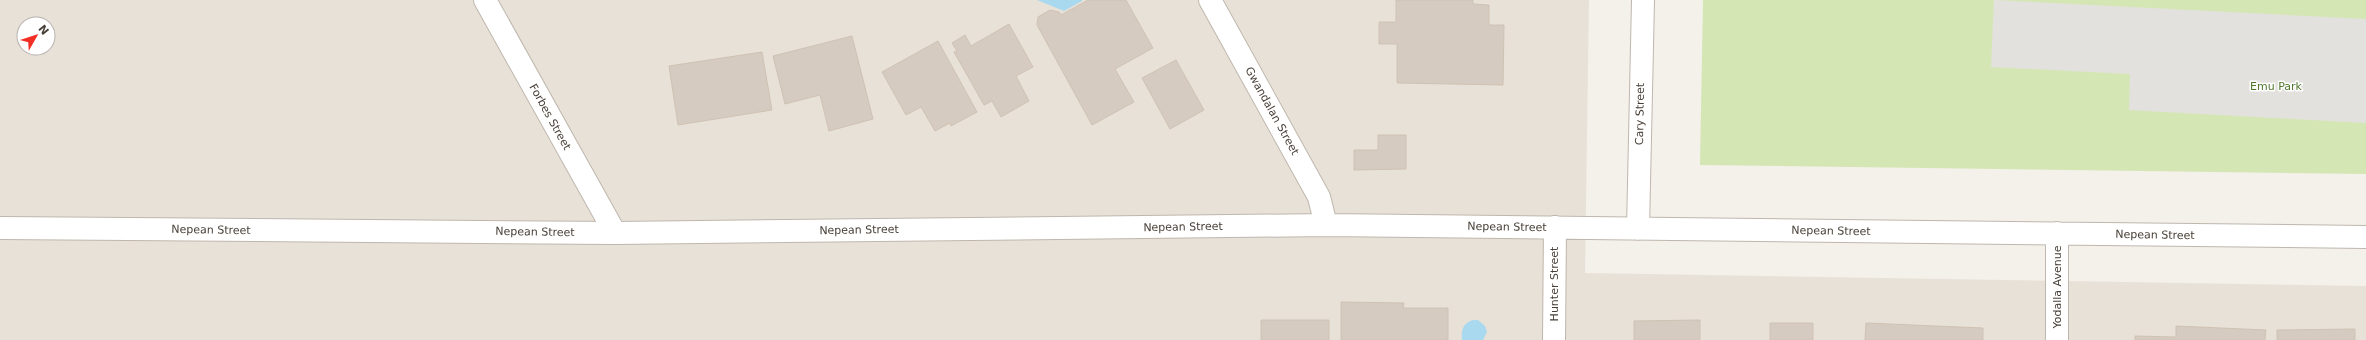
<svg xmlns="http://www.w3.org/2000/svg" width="2366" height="340" viewBox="0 0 2366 340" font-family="'DejaVu Sans',sans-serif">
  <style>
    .residential { fill: #e8e1d8; fill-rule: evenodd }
    .green { fill: #d5e6b5 }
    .parking { fill: #e3e1de }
    .water { fill: #a9d9ee }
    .building { fill: #d5cbc0; stroke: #d0c2b3 }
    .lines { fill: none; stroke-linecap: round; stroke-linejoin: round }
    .minor-casing { stroke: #bfb7ad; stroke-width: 24 }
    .minor { stroke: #fff; stroke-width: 22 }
    .labels { text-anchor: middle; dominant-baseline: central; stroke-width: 3; stroke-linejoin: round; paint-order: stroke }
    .park-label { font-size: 11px; fill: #51782d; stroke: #fff }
    .street-label { font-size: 11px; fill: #484038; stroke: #fff }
  </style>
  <rect width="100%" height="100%" fill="#f4f0ea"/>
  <path class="residential" d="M 0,0 L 1589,0 L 1585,273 L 2366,286 L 2366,340 L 0,340 ZM 24,24 L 48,24 L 48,48 L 24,48 Z"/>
  <path class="green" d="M 1703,0 L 2366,0 L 2366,174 L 1700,165 Z"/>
  <path class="parking" d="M 1994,0 L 2366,19 L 2366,123 L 2129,110 L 2130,74 L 1991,67 Z"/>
  <path class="water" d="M 1037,0 L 1082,0 L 1082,1 L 1064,11 Z
    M 1473,320 L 1478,320 L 1485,326 L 1487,332 L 1483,340 L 1462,340 C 1461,330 1463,323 1473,320 Z"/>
  <path class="building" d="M 1088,0 L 1126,0 L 1153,48 L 1115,69 L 1134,102 L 1092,125 L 1037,25 L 1038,17 L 1050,10 L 1059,12 L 1061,15 Z
    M 1396,0 L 1473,0 L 1473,4 L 1489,5 L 1489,25 L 1504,25 L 1503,85 L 1397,83 L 1397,44 L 1379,44 L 1379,22 L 1396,22 Z
    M 1009,24 L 1033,67 L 1016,76 L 1029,101 L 1001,117 L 992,101 L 984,105 L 954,52 L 957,51 L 952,43 L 965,35 L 971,46 Z
    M 852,36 L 873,119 L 829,131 L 820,95 L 785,104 L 773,56 Z
    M 938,41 L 977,112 L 951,126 L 950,123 L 935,131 L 921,107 L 906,115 L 882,72 Z
    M 762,52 L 772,110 L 678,125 L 669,66 Z
    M 1176,60 L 1204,110 L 1170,129 L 1142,78 Z
    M 1378,135 L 1406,135 L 1406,169 L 1354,170 L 1354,150 L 1378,150 Z
    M 1341,302 L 1404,303 L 1403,308 L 1448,308 L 1448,340 L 1341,340 Z
    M 1261,320 L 1329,320 L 1329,340 L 1261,340 Z
    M 1700,320 L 1700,340 L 1634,340 L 1634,321 Z
    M 1770,323 L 1813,323 L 1813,340 L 1770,340 Z
    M 1866,323 L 1983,328 L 1983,340 L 1865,340 Z
    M 2176,326 L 2266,330 L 2265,340 L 2135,340 L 2135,336 L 2176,337 Z
    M 2355,329 L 2355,340 L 2277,340 L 2277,330 Z"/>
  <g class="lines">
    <g class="minor-casing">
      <path id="minor" d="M 485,0 L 615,233
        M 1210,0 L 1319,197 L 1326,225
        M 0,228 L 615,233 L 1326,225 L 2366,237
        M 1638,229 L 1643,0
        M 1554,340 L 1555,227
        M 2057,340 L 2057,233"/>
    </g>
    <use href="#minor" class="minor"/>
  </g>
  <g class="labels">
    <g class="park-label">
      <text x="2276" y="86">Emu Park</text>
    </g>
    <g class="street-label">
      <text transform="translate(1272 111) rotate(61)">Gwandalan Street</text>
      <text transform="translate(1640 114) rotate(-89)">Cary Street</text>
      <text transform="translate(550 117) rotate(61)">Forbes Street</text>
      <text transform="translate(1183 227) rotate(-1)">Nepean Street</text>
      <text transform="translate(1507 227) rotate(1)">Nepean Street</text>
      <text transform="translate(211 230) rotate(1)">Nepean Street</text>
      <text transform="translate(859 230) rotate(-1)">Nepean Street</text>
      <text transform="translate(1831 231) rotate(1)">Nepean Street</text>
      <text transform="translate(535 232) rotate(1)">Nepean Street</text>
      <text transform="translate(2155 235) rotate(1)">Nepean Street</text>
      <text transform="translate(1554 284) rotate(-90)">Hunter Street</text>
      <text transform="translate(2057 287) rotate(-90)">Yodalla Avenue</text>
    </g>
  </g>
  <g transform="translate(36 36) rotate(51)"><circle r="19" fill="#ffffff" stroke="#b6b3af"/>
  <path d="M0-3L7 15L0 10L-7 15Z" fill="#f12f25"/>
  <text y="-6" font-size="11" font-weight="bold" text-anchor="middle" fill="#484038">N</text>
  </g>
</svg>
